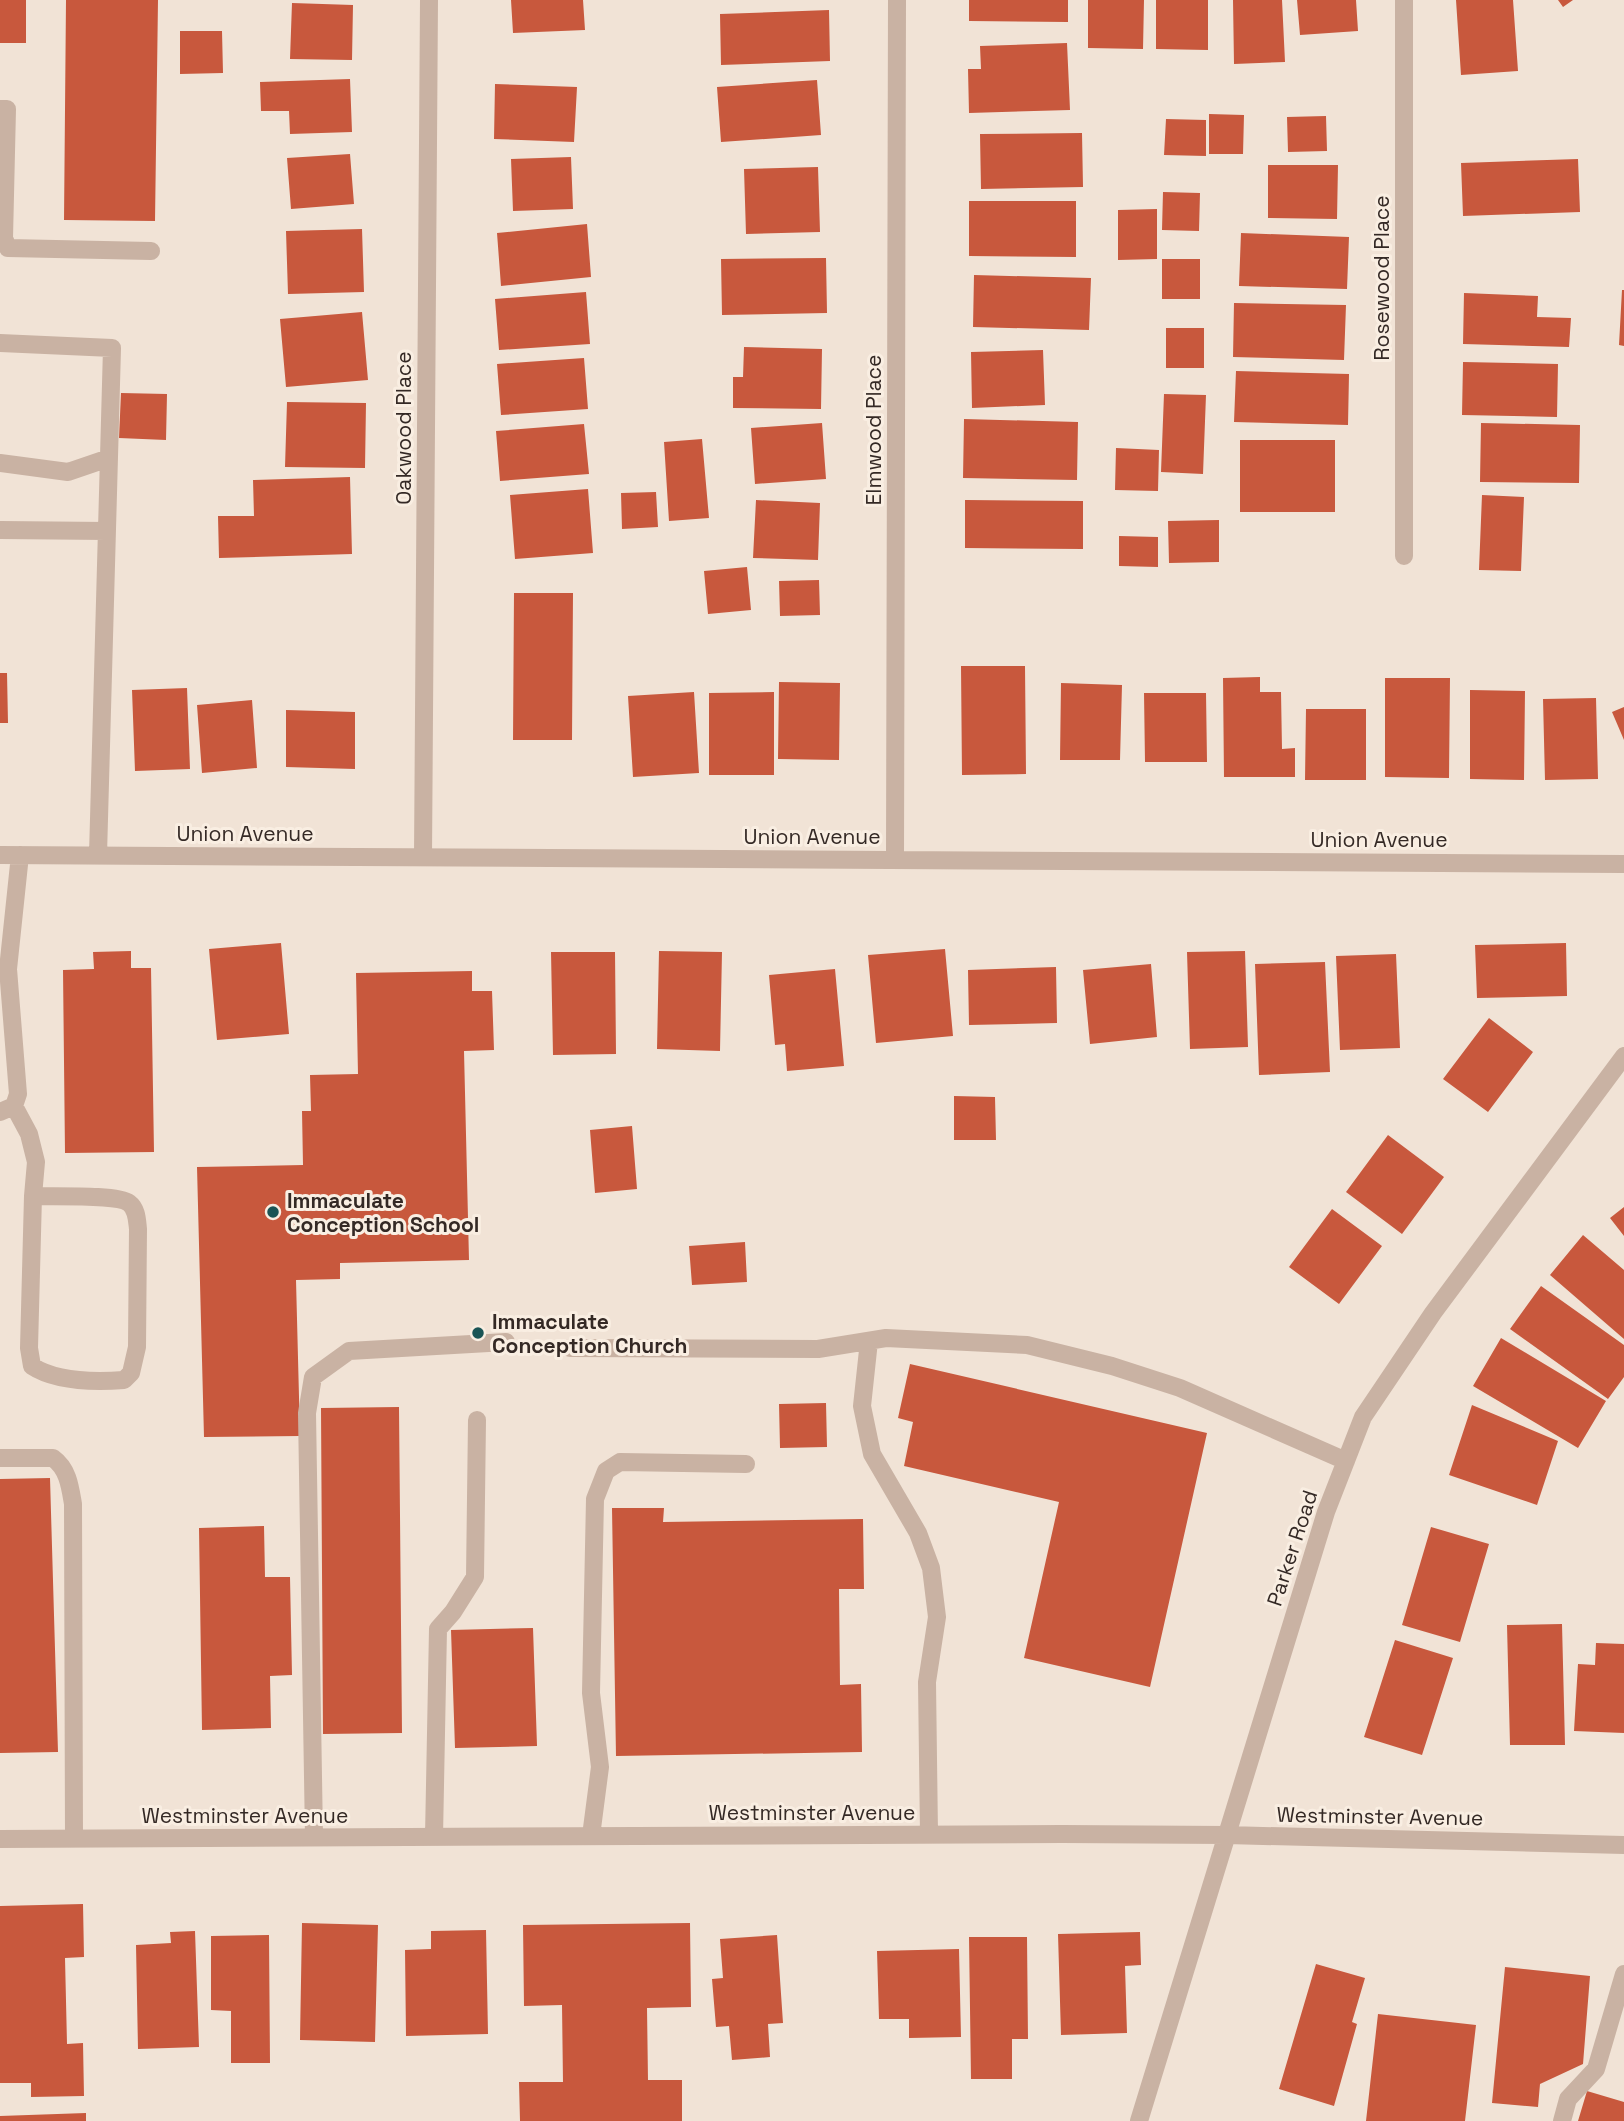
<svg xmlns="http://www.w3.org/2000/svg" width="1624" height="2121" viewBox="0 0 1624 2121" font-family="'Space Grotesk',sans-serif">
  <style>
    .building { fill: #c8583d }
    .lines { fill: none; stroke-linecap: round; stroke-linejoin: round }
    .minor { stroke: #c9b2a3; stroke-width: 18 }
    .poi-dot { fill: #1a5455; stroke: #f9eee2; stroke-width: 2.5 }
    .labels { text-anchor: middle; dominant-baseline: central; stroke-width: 6; stroke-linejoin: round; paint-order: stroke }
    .street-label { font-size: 21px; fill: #342925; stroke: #f9eee2 }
    .poi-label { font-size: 21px; font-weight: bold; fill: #342925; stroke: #f9eee2; text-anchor: start }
  </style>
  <rect width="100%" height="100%" fill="#f1e3d6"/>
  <path class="building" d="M 0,0 L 26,0 L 26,43 L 0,43 Z
    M 66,0 L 158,0 L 155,221 L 64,220 Z
    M 511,0 L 583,0 L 585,30 L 513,33 Z
    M 969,0 L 1068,0 L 1068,22 L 969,21 Z
    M 1088,0 L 1144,0 L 1143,49 L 1088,48 Z
    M 1156,0 L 1208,0 L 1208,50 L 1156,49 Z
    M 1233,0 L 1282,0 L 1285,62 L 1234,64 Z
    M 1297,0 L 1356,0 L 1358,31 L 1300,35 Z
    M 1456,0 L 1513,0 L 1518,71 L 1461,75 Z
    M 1558,0 L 1573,0 L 1563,7 Z
    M 292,3 L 353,5 L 352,60 L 290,59 Z
    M 829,10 L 830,61 L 721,65 L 720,14 Z
    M 180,31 L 222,31 L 223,73 L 180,74 Z
    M 1067,43 L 1070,110 L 969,113 L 968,69 L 981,69 L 980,46 Z
    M 350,79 L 352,132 L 290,134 L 289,111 L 261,111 L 260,82 Z
    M 817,80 L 821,135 L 721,142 L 717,87 Z
    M 495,84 L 577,87 L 574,142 L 494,139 Z
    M 1209,114 L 1244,115 L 1243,154 L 1209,154 Z
    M 1326,116 L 1327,151 L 1288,152 L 1287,117 Z
    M 1166,119 L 1206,120 L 1206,156 L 1164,155 Z
    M 1082,133 L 1083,187 L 981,189 L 980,134 Z
    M 350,154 L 354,204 L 291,209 L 287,158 Z
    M 571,157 L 573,209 L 513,211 L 511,159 Z
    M 1578,159 L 1580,212 L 1463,216 L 1461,163 Z
    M 1268,165 L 1338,165 L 1337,219 L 1268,218 Z
    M 818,167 L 820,232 L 746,234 L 744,169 Z
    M 1163,192 L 1200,193 L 1199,231 L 1162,230 Z
    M 969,201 L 1076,201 L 1076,257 L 969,256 Z
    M 1157,209 L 1157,259 L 1118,260 L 1118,210 Z
    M 587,224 L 591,277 L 501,286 L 497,233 Z
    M 362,229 L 364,292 L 288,294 L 286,231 Z
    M 1241,233 L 1349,237 L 1347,289 L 1239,286 Z
    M 826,258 L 827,313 L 722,315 L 721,259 Z
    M 1162,259 L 1200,259 L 1200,299 L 1162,299 Z
    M 974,275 L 1091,278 L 1089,330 L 973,327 Z
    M 1622,290 L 1624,290 L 1624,346 L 1619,345 Z
    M 586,292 L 590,344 L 499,350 L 495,299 Z
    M 1464,293 L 1538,296 L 1537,317 L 1571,318 L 1569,347 L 1463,344 Z
    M 1234,303 L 1346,305 L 1344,360 L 1233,357 Z
    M 362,312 L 368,380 L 286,387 L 280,319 Z
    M 1166,328 L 1204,328 L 1204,368 L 1166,368 Z
    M 744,347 L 822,349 L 821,409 L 733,408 L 733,377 L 743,377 Z
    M 1043,350 L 1045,405 L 972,408 L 971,352 Z
    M 584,358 L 588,409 L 501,415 L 497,364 Z
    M 1463,362 L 1558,364 L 1557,417 L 1462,415 Z
    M 1236,371 L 1349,374 L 1348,425 L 1234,422 Z
    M 121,393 L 167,394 L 166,440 L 119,438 Z
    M 1164,394 L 1206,395 L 1203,474 L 1161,472 Z
    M 287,402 L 366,403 L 365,468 L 285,467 Z
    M 964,419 L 1078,422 L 1077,480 L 963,478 Z
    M 822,423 L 826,479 L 755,484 L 751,428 Z
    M 1481,423 L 1580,425 L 1579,483 L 1480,482 Z
    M 584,424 L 589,474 L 500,481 L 496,431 Z
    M 702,439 L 709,518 L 669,521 L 664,442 Z
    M 1240,440 L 1335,440 L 1335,512 L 1240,512 Z
    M 1116,448 L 1159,450 L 1158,491 L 1115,490 Z
    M 350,477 L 352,554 L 219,558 L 218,516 L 254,516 L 253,480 Z
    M 588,489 L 593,553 L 515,559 L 510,495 Z
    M 656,492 L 658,527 L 622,529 L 621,493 Z
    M 1482,495 L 1524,497 L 1521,571 L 1479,570 Z
    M 756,500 L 820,503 L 818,560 L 753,558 Z
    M 965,500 L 1083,501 L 1083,549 L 965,548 Z
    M 1219,520 L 1219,562 L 1169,563 L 1168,521 Z
    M 1119,536 L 1158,537 L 1158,567 L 1119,566 Z
    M 747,567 L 751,610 L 708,614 L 704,571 Z
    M 819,580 L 820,615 L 780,616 L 779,581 Z
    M 514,593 L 573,593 L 572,740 L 513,740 Z
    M 961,666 L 1025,666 L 1026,774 L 962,775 Z
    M 0,673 L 7,673 L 8,723 L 0,723 Z
    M 1260,677 L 1260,692 L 1281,692 L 1282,749 L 1295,748 L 1295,777 L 1224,777 L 1223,678 Z
    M 1385,678 L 1450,678 L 1449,778 L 1385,777 Z
    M 779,682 L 840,683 L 839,760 L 778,759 Z
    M 1061,683 L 1122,685 L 1120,760 L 1060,760 Z
    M 187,688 L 190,769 L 135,771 L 132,690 Z
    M 1470,690 L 1525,691 L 1524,780 L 1470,779 Z
    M 694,692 L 699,773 L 633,777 L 628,696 Z
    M 774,692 L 774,775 L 709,775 L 709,693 Z
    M 1144,693 L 1206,693 L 1207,762 L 1145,762 Z
    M 1596,698 L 1598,779 L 1545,780 L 1543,699 Z
    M 252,700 L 257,768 L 202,773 L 197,705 Z
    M 1624,707 L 1624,740 L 1612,712 Z
    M 1306,709 L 1366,709 L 1366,780 L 1305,780 Z
    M 286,710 L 355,712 L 355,769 L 286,767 Z
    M 281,943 L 289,1034 L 217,1040 L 209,949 Z
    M 1566,943 L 1567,996 L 1477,998 L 1475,945 Z
    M 945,949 L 953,1036 L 876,1043 L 868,955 Z
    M 131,951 L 131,968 L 151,968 L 154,1152 L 65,1153 L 63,970 L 94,969 L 93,952 Z
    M 659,951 L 722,952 L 720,1051 L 657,1049 Z
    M 1245,951 L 1248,1047 L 1190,1049 L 1187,952 Z
    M 551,952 L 615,952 L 616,1054 L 553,1055 Z
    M 1396,954 L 1400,1048 L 1340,1050 L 1336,956 Z
    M 1325,962 L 1330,1072 L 1259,1075 L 1255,964 Z
    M 1151,964 L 1157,1037 L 1090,1044 L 1083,970 Z
    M 1056,967 L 1057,1023 L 969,1025 L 968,970 Z
    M 835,969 L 844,1066 L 787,1071 L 785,1044 L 775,1045 L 769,975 Z
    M 472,971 L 472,991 L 492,991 L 494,1050 L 464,1051 L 469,1260 L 340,1263 L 340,1279 L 296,1280 L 300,1436 L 204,1437 L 197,1167 L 303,1165 L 302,1111 L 311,1111 L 310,1075 L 358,1074 L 356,973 Z
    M 1489,1018 L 1533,1052 L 1488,1112 L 1443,1079 Z
    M 954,1096 L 995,1097 L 996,1140 L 954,1140 Z
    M 632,1126 L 637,1189 L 595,1193 L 590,1130 Z
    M 1388,1135 L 1444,1177 L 1402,1234 L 1346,1192 Z
    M 1624,1207 L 1624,1236 L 1610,1218 Z
    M 1332,1209 L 1382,1246 L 1339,1304 L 1289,1267 Z
    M 1583,1235 L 1624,1270 L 1624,1339 L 1550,1275 Z
    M 745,1242 L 747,1282 L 692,1285 L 689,1246 Z
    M 1541,1286 L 1624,1345 L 1624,1377 L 1608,1399 L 1510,1329 Z
    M 1501,1338 L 1606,1401 L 1578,1448 L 1473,1386 Z
    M 910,1364 L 1207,1433 L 1150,1687 L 1024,1658 L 1059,1502 L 904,1466 L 913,1422 L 898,1418 Z
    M 826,1403 L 827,1447 L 780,1448 L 779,1404 Z
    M 1472,1405 L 1558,1441 L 1537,1505 L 1449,1475 Z
    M 399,1407 L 402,1733 L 323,1734 L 321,1408 Z
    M 50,1478 L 58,1752 L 0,1753 L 0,1479 Z
    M 612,1508 L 664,1508 L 663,1522 L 863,1519 L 864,1589 L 839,1589 L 840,1685 L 861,1684 L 862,1752 L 616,1756 Z
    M 264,1526 L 265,1577 L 290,1577 L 292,1675 L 270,1676 L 271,1728 L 202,1730 L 199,1528 Z
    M 1431,1527 L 1489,1544 L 1460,1642 L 1402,1625 Z
    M 1562,1624 L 1565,1745 L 1510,1745 L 1507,1625 Z
    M 533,1628 L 537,1746 L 455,1748 L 451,1630 Z
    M 1395,1640 L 1453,1658 L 1422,1755 L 1364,1737 Z
    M 1596,1643 L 1624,1644 L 1624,1733 L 1574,1731 L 1578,1664 L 1595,1665 Z
    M 83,1904 L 84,1957 L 65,1958 L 67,2044 L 83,2043 L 84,2096 L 31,2097 L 31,2083 L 0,2083 L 0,1906 Z
    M 302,1923 L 378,1925 L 375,2042 L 300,2040 Z
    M 690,1923 L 691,2007 L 647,2008 L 648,2080 L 682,2080 L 682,2121 L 520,2121 L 519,2082 L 563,2082 L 562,2005 L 524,2006 L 523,1925 Z
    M 486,1930 L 488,2034 L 406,2036 L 405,1950 L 431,1949 L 431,1931 Z
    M 195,1931 L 199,2047 L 138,2049 L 136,1945 L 171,1943 L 170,1932 Z
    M 1140,1932 L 1141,1965 L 1125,1966 L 1127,2033 L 1061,2035 L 1058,1934 Z
    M 269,1935 L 270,2063 L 231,2063 L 231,2011 L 211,2010 L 211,1936 Z
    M 777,1935 L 783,2023 L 768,2024 L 770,2057 L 732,2060 L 729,2026 L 716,2027 L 712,1979 L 723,1978 L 720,1939 Z
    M 969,1937 L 1027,1937 L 1028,2039 L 1012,2039 L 1012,2079 L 971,2079 Z
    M 959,1949 L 961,2037 L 909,2038 L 909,2019 L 879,2019 L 877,1951 Z
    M 1316,1964 L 1365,1978 L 1352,2022 L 1357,2024 L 1334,2106 L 1279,2089 Z
    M 1505,1967 L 1590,1976 L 1583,2064 L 1540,2084 L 1538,2107 L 1492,2103 Z
    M 1378,2014 L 1476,2025 L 1465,2121 L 1366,2121 Z
    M 1587,2091 L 1624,2102 L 1624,2121 L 1578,2121 Z
    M 86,2113 L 86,2121 L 0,2121 L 0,2116 Z"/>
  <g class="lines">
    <path class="minor" d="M 0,109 L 7,109 L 4,238 L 8,248 L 151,251
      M 0,343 L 112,348 L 98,855
      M 0,463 L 68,472 L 109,458
      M 0,530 L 107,531
      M 1404,556 L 1404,0
      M 0,855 L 1624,864
      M 423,857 L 429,0
      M 895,859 L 897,0
      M 14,1106 L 29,1134 L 36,1162 L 33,1196 L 29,1348 L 32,1366 C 56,1382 96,1382 124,1380 L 131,1373 L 137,1347 L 138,1229 C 137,1220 137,1209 129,1203 C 117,1194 51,1197 33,1196
      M 0,1112 L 14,1106 L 18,1094 L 8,969 L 20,855
      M 869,1341 L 862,1406 L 872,1454 L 918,1533 L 931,1568 L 937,1617 L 927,1682 L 929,1834
      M 570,1348 L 818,1349 L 886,1338 L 1027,1345 L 1112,1366 L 1180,1388 L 1346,1461
      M 0,1458 L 53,1458 C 68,1469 70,1486 73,1504 L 74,1838
      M 591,1836 L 600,1767 L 591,1693 L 595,1499 L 606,1471 L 620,1462 L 746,1464
      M 314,1837 L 307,1413 L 313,1377 L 349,1351 L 506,1342
      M 434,1837 L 438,1629 L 453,1612 L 475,1577 L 477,1420
      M 0,1839 L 1062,1834 L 1227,1835 L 1624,1845
      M 1139,2121 L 1326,1512 L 1363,1417 L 1433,1313 L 1624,1056
      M 1562,2121 L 1568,2099 L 1596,2069 L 1624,1974"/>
  </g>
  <g class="poi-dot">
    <circle cx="273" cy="1212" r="7"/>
    <circle cx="478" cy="1333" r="7"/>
  </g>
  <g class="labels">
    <g class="street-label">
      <text transform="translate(1381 278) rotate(-90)">Rosewood Place</text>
      <text transform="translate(403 428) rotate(-90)">Oakwood Place</text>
      <text transform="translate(873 430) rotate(-90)">Elmwood Place</text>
      <text x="245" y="833">Union Avenue</text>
      <text x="812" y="836">Union Avenue</text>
      <text x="1379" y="839">Union Avenue</text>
      <text transform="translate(1292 1548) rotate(-72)">Parker Road</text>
      <text x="812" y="1812">Westminster Avenue</text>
      <text x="245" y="1815">Westminster Avenue</text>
      <text transform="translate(1380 1816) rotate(1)">Westminster Avenue</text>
    </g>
    <g class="poi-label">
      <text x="287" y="1200">Immaculate<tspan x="287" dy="24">Conception School</tspan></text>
      <text x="492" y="1321">Immaculate<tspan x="492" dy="24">Conception Church</tspan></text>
    </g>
  </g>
</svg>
